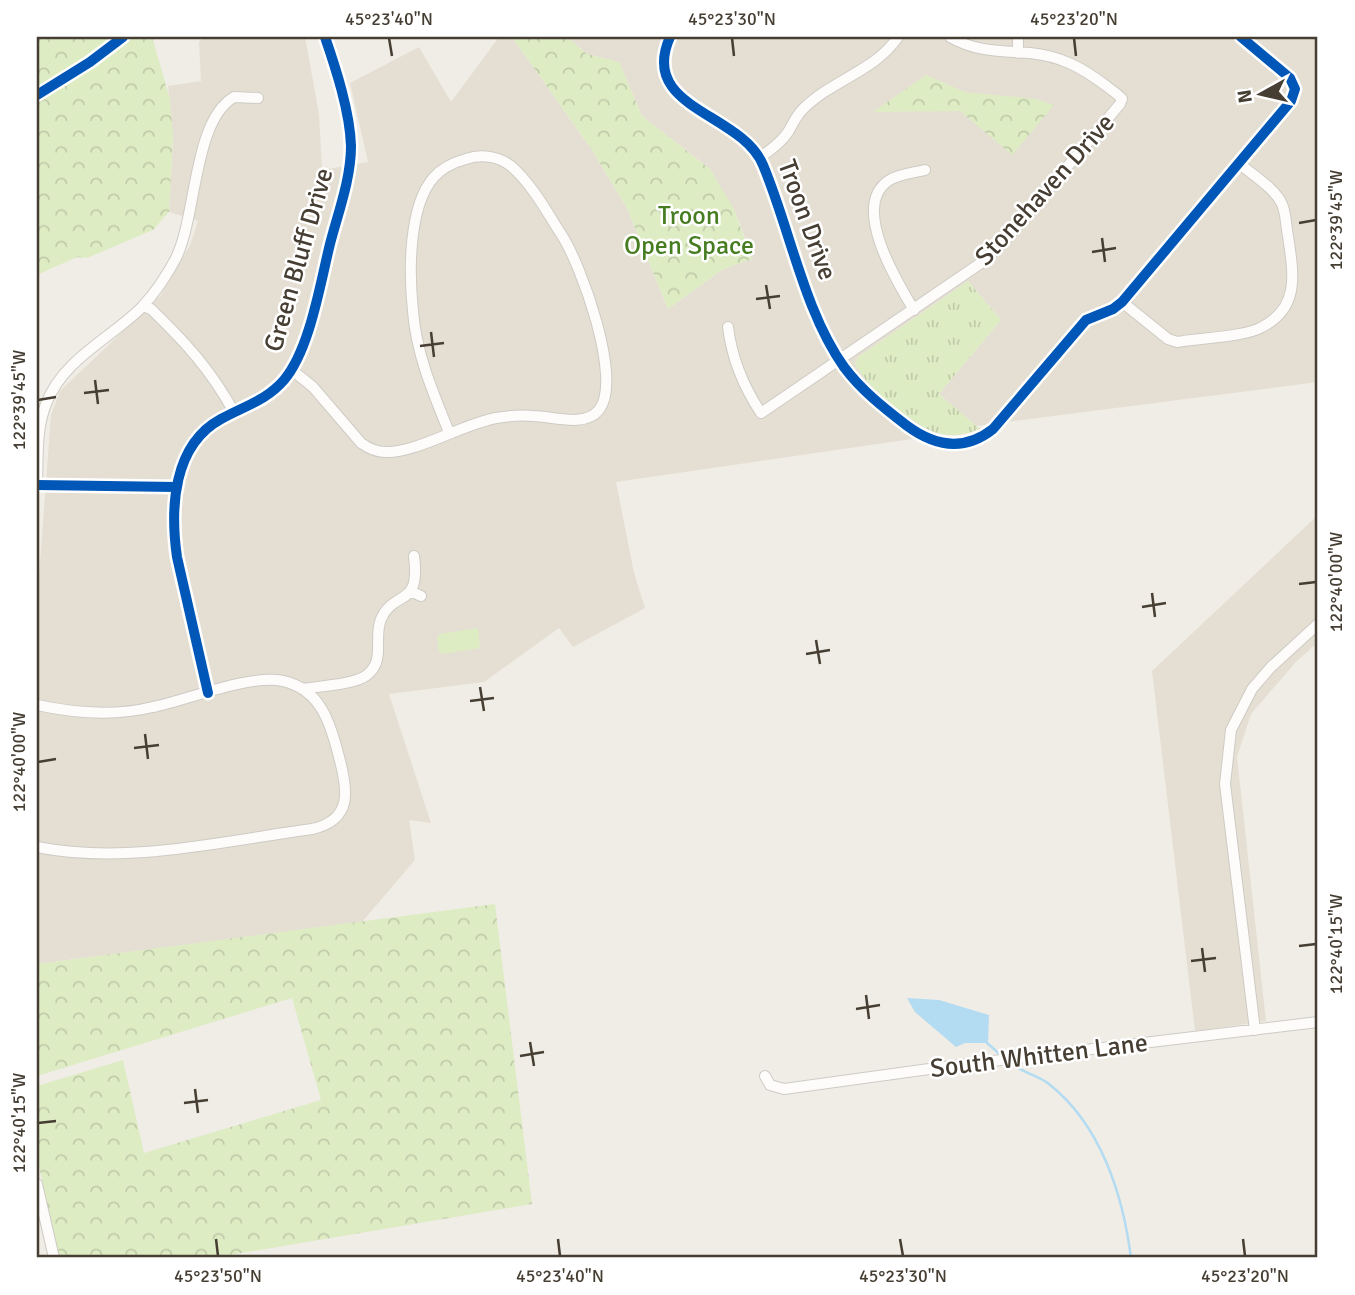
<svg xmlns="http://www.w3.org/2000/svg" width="1355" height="1295" viewBox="0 0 1355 1295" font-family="Signika,sans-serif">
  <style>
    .residential { fill: #e5dfd3 }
    .grass { fill: #deecc4 }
    .forest { fill: url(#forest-crowns) }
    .park { fill: url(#park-tufts) }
    .water { fill: #b3dbf2 }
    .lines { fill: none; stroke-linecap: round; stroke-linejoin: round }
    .stream { stroke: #b3dbf2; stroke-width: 2.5 }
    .minor-casing { stroke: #cecbc4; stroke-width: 12 }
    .minor { stroke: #fdfcfb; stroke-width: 10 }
    .cycleway-casing { stroke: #fff; stroke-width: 15 }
    .cycleway { stroke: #0057b8; stroke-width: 10 }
    .ticks { fill: none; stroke: #463e33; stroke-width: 2.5 }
    .labels { text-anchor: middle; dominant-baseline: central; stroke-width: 5; stroke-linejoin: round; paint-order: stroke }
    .street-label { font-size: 26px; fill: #463e33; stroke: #fff }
    .park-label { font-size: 26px; fill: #477d21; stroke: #fff }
    .neatline { fill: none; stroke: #463e33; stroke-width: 2.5 }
    .ticks-label { font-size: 18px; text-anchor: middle; fill: #463e33 }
  </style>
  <defs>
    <pattern id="forest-crowns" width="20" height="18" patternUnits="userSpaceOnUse" patternTransform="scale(1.75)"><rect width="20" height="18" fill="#deecc4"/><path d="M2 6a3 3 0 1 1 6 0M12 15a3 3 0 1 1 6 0" fill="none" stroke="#c0cba9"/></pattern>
    <pattern id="park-tufts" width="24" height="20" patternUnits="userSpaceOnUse" patternTransform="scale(1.75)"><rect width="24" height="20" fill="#deecc4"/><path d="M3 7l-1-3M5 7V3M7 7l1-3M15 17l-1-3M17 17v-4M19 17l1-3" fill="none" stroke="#c0cba9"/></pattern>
  </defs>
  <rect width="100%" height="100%" fill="#f0ede6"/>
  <path class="residential" d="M 204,37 L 305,37 L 319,114 L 322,170 L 368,162 L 350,83 L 419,47 L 451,102 L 499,37 L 512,37 L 592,150 L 627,208 L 668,309 L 723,269 L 752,259 L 739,221 L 710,169 L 642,116 L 619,62 L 587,54 L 567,37 L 1318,37 L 1318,382 L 976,426 L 939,394 L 1001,320 L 968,281 L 867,351 L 858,357 L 855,363 L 865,378 L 888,399 L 917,422 L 939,433 L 912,439 L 616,482 L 634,573 L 645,608 L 573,647 L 559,628 L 484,682 L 389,694 L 431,823 L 409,820 L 415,860 L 362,922 L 37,964 L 37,603 L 51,415 L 60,391 L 161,295 L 190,245 L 198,221 L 169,212 L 173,138 L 168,86 L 201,81 L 199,42 Z
    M 1318,515 L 1318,642 L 1296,662 L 1251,714 L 1237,757 L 1266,1021 L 1195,1031 L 1152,671 Z"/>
  <path class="grass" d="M 478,628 L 480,648 L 443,654 L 439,651 L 437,637 L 440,634 Z"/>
  <path class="forest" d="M 37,37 L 152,37 L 170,99 L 173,138 L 169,212 L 153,230 L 87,258 L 77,257 L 37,275 Z
    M 512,37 L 567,37 L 587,54 L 619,62 L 642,116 L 710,169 L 734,209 L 752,259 L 723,269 L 668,309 L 627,208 L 592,150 Z
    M 926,75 L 965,92 L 1035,99 L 1054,105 L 1012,155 L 960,111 L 873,112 Z
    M 495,904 L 532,1204 L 212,1258 L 58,1258 L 37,1156 L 37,1086 L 123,1060 L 144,1153 L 321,1100 L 292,998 L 37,1076 L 37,964 Z"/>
  <path class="park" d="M 968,281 L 1001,320 L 939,394 L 980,429 C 966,435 952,437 937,433 C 915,426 863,385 855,363 L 858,357 L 867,351 Z"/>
  <path class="water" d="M 907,998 L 939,1000 L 989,1015 L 988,1043 L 965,1043 L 956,1047 L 915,1012 Z"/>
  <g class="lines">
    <path class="stream" d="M 987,1043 L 1003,1057
      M 1011,1063 C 1022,1073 1038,1075 1049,1084 C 1101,1125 1123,1195 1131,1258"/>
    <g class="minor-casing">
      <path id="minor" d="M 670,37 C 638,109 741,112 763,165 C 790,229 804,311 844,367 C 861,390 884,408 906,425 C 934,446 964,452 993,429 L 1086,320 L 1113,309 L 1122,302 L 1291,101 L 1295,89 L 1290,78 L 1241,37
        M 1018,37 L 1018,53
        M 37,95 L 90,62 L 123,37
        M 760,157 C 771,150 781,143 788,132 C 793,124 796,116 803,109 C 832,80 875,71 898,37
        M 1122,302 L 1168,339 L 1177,342 C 1198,338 1245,337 1262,327 C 1301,307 1293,272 1288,236 C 1286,226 1286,213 1282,204 C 1275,188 1252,175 1239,163
        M 143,306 L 151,309 C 186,343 210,369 234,412
        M 914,310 C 897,282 851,207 888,181 C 898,174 913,173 925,170
        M 728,327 C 732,359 743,386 761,413 L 981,263 L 1004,242 L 1120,104 L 1122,99 C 1117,93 1111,90 1105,85 C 1081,67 1060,56 1030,53 C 1001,51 976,52 950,37
        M 292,370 L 313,387 L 361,443 C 368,448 376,452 385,452 C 414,454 463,424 496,418 C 508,416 521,415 533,416 C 552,416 584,428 599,410 C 623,380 581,264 561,234 C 547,212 531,183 511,166 C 498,156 481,154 466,159 C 455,162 442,168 434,177 C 408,206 409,274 413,311 C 416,353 433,393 449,432
        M 37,484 C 38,457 36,429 46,404 C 63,359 110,339 142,307 C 155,293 167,275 176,258 C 197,215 193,121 234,97 L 258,98
        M 37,485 L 176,487
        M 410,591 L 421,596
        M 302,689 C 319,686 354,685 367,675 C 386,660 373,638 381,619 C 394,589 421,609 414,556
        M 208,693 L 177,557 C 170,508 173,445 221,419 C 244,406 266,401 284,380 C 310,349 320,284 330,244 C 338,213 351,179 351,146 C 350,112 336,69 325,37
        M 37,705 C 74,713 116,716 153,707 C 188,700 249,674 283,681 C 321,689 331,725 339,757 C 348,790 353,820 312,829 C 222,841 128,865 37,847
        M 1255,1030 L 1225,784 L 1231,730 L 1252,689 L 1271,667 L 1318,624
        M 765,1076 L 770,1085 L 784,1089 L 951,1066 L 1318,1022
        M 37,1184 L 54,1258"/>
    </g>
    <use href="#minor" class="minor"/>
    <g class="cycleway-casing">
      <path id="cycleway" d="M 670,37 C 638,109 741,112 763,165 C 790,229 804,311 844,367 C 861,390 884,408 906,425 C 934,446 964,452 993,429 L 1086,320 L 1113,309 L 1122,302 L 1291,101 L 1295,89 L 1290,78 L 1241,37
        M 37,95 L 90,62 L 123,37
        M 37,485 L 176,487
        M 208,693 L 177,557 C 170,508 173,445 221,419 C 244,406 266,401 284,380 C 310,349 320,284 330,244 C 338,213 351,179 351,146 C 350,112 336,69 325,37"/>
    </g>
    <use href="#cycleway" class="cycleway"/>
  </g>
  <path class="ticks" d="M 389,38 L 392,56M 732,38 L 734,56M 1074,38 L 1076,56M 1299,223 L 1316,220M 1102,238 L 1105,262M 1092,252 L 1116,248M 766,285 L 770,309M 756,299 L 780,296M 431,332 L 434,357M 420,346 L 444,343M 95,380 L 98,404M 84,393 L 109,390M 38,400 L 56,397M 1299,584 L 1316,582M 1152,593 L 1155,617M 1142,607 L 1166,603M 816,640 L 820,664M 806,654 L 830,650M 480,687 L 484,711M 470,701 L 494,698M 145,734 L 148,759M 134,748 L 159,745M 38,762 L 56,759M 1299,946 L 1316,944M 1202,948 L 1205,972M 1191,961 L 1216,958M 866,995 L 869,1019M 856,1009 L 880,1005M 530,1042 L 534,1066M 520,1056 L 544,1052M 195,1089 L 198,1113M 184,1103 L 208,1100M 38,1123 L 56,1121M 216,1239 L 218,1256M 558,1239 L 560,1256M 900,1239 L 903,1256M 1243,1239 L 1245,1256"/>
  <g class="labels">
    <g class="street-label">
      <text transform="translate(1045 190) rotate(-48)">Stonehaven Drive</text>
      <text transform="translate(807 220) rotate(70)">Troon Drive</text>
      <text transform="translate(299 260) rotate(-74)">Green Bluff Drive</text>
      <text transform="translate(1039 1056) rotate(-7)">South Whitten Lane</text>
    </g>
    <g class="park-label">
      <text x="689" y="216">Troon<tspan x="689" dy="30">Open Space</tspan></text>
    </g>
  </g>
  <rect width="1355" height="1295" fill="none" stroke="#ffffff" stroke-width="77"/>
  <g transform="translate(1261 94) rotate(262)" stroke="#ffffff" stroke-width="5" paint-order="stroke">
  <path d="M0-5L12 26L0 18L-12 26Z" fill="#463e33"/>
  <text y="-10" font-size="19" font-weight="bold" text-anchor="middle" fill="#463e33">N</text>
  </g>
  <rect x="38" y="38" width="1278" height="1218" class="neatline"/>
  <g class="ticks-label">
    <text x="389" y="25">45°23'40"N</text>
    <text x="732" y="25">45°23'30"N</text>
    <text x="1074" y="25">45°23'20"N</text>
    <text transform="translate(1336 220) rotate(-90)" y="6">122°39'45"W</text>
    <text transform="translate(19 400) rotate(-90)" y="6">122°39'45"W</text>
    <text transform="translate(1336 582) rotate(-90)" y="6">122°40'00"W</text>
    <text transform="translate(19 762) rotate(-90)" y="6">122°40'00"W</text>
    <text transform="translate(1336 944) rotate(-90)" y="6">122°40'15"W</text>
    <text transform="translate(19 1123) rotate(-90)" y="6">122°40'15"W</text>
    <text x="218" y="1282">45°23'50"N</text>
    <text x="560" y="1282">45°23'40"N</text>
    <text x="903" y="1282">45°23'30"N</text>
    <text x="1245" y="1282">45°23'20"N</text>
  </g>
</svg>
